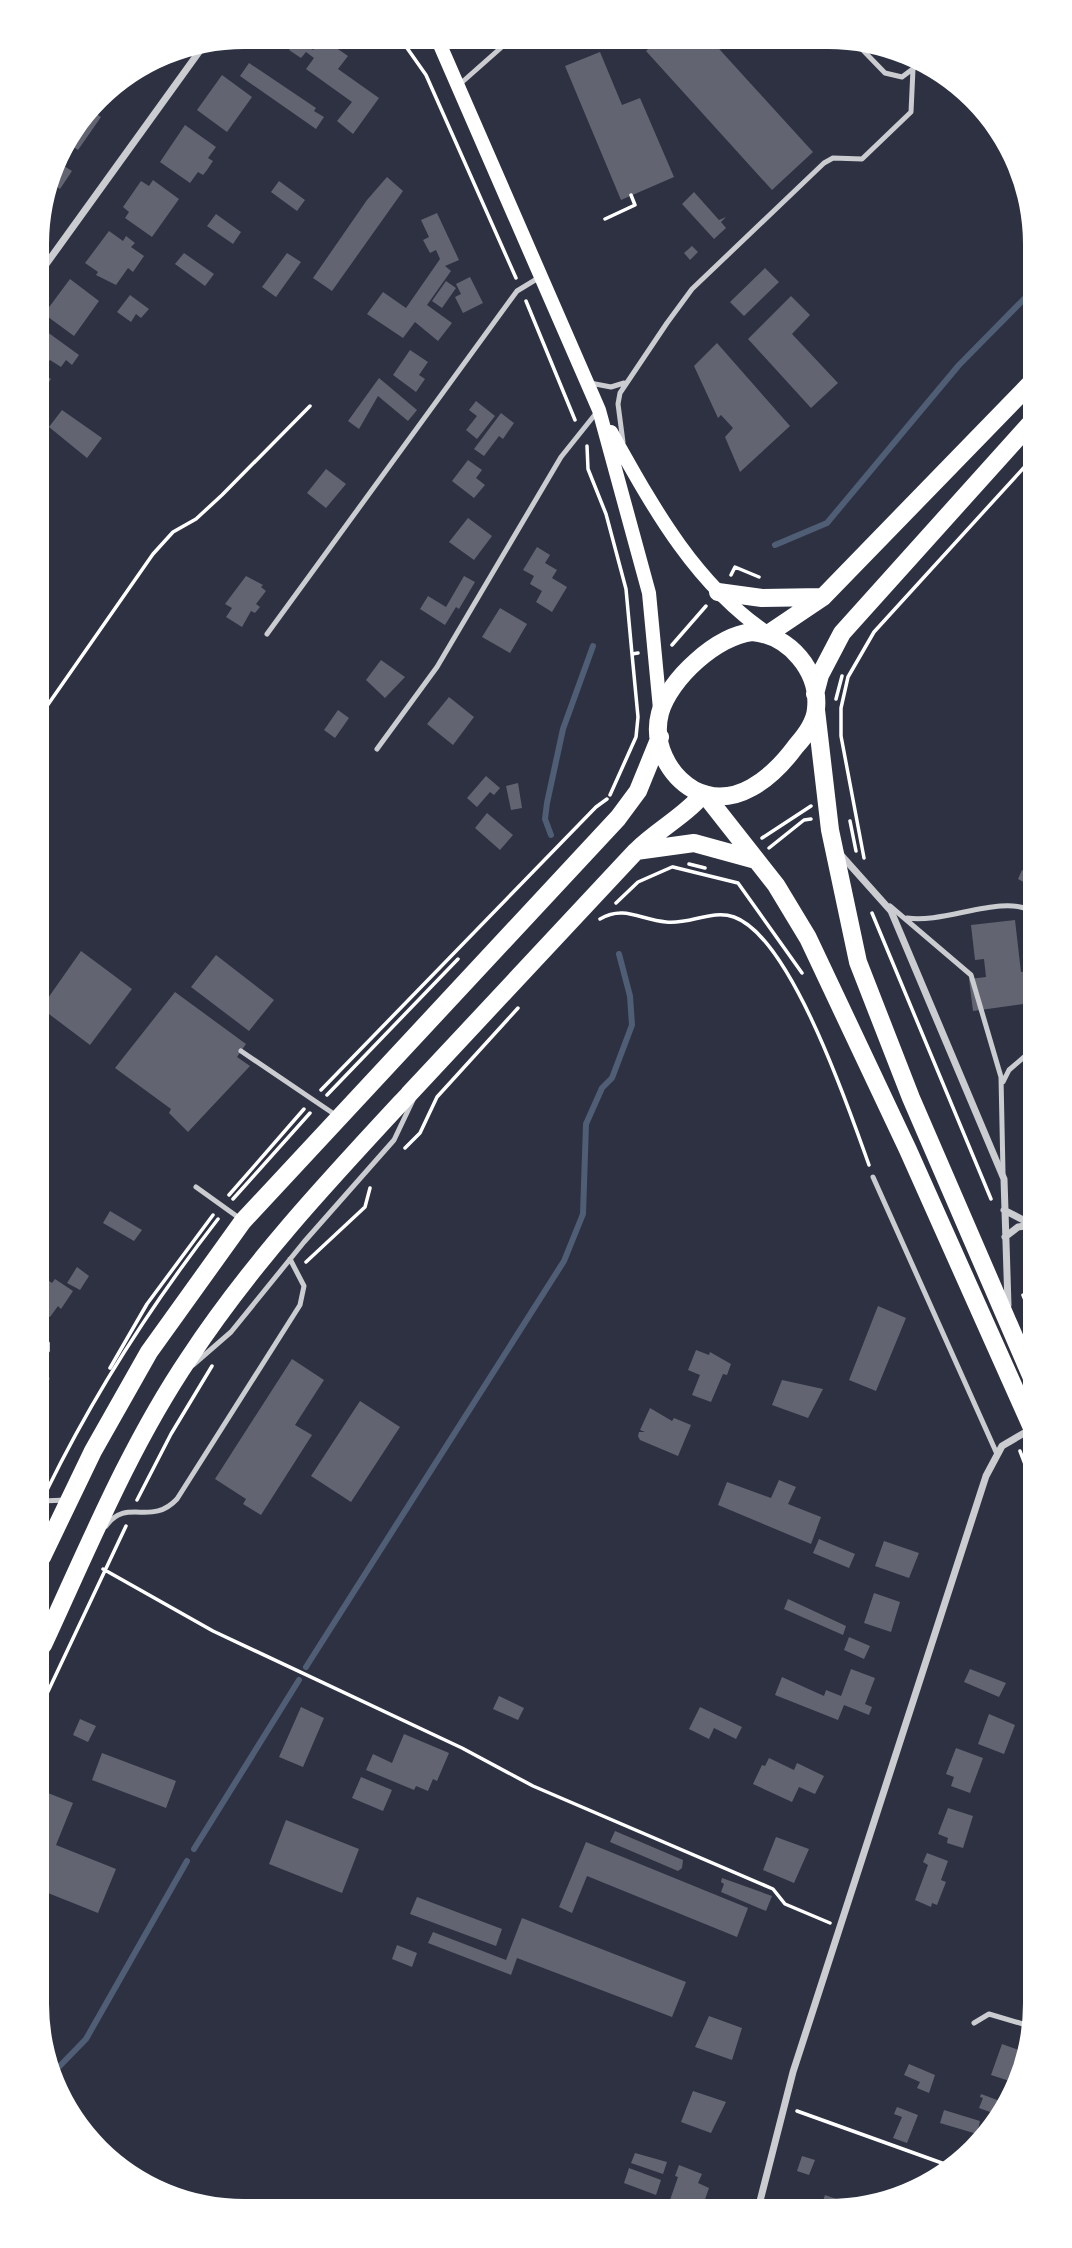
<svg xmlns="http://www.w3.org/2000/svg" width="1072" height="2248" viewBox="0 0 1072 2248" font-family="'PT Sans Narrow',sans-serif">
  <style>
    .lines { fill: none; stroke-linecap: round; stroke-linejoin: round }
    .stream { stroke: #4f5d75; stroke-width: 6 }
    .building { fill: #626471 }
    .path { stroke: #fff; stroke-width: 3.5 }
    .service { stroke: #caccd0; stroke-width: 5 }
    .minor { stroke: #caccd0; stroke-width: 7 }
    .secondary { stroke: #fff; stroke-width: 14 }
    .primary { stroke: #fff; stroke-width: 18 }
  </style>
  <rect width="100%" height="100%" fill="#2d3142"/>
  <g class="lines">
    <path class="stream" d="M 775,545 L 827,523 L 959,365 L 1028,295
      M 551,835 L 545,819 L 547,803 L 563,729 L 593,646
      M 306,1667 L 564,1261 L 583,1214 L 586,1124 L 602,1088 L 612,1078 L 632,1025 L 630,996 L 619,954
      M 194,1849 L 299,1680
      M 53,2073 L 86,2039 L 187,1861"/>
  </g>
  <path class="building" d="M 322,38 L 348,56 L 338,69 L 379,98 L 353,134 L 337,121 L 352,102 L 306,69 L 314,58 L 306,52 L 301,58 L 289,50 L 297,39 L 313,50 Z
    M 659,39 L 711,40 L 813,152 L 772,190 L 646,51 Z
    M 600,52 L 622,105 L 640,98 L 674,177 L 621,200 L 565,66 Z
    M 249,63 L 316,108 L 314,111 L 324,117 L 316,129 L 240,76 Z
    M 139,69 L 123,90 L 115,83 L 138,69 Z
    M 222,75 L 252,97 L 227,132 L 197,110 Z
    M 90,110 L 101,117 L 78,150 L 66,142 Z
    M 185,125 L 216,147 L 208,158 L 213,161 L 207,170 L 203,175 L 198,172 L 190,183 L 160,162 Z
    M 56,161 L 72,171 L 60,189 L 49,182 Z
    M 387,177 L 403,191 L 332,291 L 313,278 L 367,200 Z
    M 153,180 L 179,199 L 152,237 L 125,218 L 129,212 L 123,207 L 141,181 L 149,186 Z
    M 279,181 L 305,200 L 297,211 L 271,192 Z
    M 694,192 L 719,220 L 726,217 L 721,222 L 726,228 L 714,239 L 682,204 Z
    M 437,213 L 459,260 L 445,266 L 451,271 L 427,305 L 452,323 L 438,341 L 415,322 L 403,338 L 367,314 L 383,292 L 406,308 L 440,259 L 436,250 L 430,253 L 423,240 L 429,237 L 421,220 Z
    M 216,214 L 241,232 L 233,244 L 207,226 Z
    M 109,231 L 123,241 L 126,236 L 135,243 L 131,247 L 144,256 L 133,272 L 128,268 L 116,285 L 96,275 L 98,272 L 85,263 Z
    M 692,246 L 698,252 L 690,260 L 684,253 Z
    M 184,253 L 214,274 L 205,286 L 175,264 Z
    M 287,253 L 301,262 L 276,297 L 262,287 Z
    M 765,268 L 779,282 L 744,316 L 730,302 Z
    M 470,277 L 483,303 L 463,313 L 455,297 L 461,294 L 456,284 Z
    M 70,279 L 99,301 L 74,336 L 44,314 Z
    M 446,281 L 456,288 L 442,308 L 432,301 Z
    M 130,295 L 149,309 L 141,318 L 136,314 L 131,322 L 117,312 Z
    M 791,296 L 810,315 L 792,334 L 838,383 L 811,408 L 748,339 Z
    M 39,326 L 79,355 L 72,365 L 66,360 L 61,367 L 50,360 L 46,365 L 39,360 L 42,354 L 39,352 Z
    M 717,343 L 790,426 L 740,472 L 725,437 L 733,428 L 721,415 L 718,418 L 694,366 Z
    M 410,350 L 428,362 L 419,375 L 425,379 L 416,392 L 393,375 Z
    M 39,371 L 51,379 L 39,396 Z
    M 379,378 L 417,410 L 408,421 L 378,396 L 359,429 L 348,421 Z
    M 476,401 L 495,416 L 477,439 L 466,430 L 477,416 L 469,410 Z
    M 62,410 L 102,438 L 87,458 L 49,427 Z
    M 501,413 L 514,423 L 503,439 L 499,436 L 484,456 L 474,449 Z
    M 468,460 L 482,470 L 476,478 L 485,485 L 474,498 L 452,481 Z
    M 326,469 L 346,484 L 326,508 L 307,493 Z
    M 468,518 L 492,536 L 474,560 L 449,542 Z
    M 537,547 L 550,555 L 545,563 L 557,570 L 552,578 L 567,587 L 552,612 L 536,602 L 542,591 L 530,584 L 534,576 L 523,570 Z
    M 246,576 L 263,585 L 261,587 L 266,591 L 256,604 L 260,607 L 255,613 L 251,611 L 242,627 L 226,617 L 232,608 L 225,604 Z
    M 464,576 L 475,582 L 459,609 L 456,607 L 445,625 L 420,609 L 428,596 L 446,607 Z
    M 500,608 L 527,624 L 510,653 L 482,637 Z
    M 381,660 L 405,677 L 385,698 L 366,680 Z
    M 449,697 L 474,717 L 453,745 L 427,724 Z
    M 338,710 L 349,718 L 335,738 L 324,730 Z
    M 486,776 L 500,788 L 494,795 L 490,792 L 477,807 L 467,798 Z
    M 518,783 L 522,808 L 511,810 L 506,786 Z
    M 487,813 L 513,835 L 500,850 L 475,828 Z
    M 1022,870 L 1031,874 L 1027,884 L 1018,879 Z
    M 1015,920 L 1021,972 L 1031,971 L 1031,1003 L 973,1011 L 969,979 L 986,977 L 984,959 L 975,960 L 971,925 Z
    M 81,951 L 132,989 L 90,1045 L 41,1008 Z
    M 216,955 L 274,1000 L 249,1031 L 191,987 Z
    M 175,992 L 246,1044 L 237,1057 L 250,1066 L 188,1132 L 169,1113 L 171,1109 L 115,1068 Z
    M 110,1211 L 142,1230 L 134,1241 L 103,1223 Z
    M 77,1267 L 89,1276 L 80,1290 L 67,1283 Z
    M 42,1276 L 52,1283 L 55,1279 L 73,1291 L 61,1309 L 58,1306 L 50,1317 L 42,1311 Z
    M 878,1306 L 906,1318 L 876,1391 L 849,1380 Z
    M 696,1350 L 709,1355 L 710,1352 L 731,1364 L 727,1375 L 723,1374 L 711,1402 L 692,1395 L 700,1375 L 688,1370 Z
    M 292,1359 L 324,1380 L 295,1425 L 312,1435 L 261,1515 L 243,1504 L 246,1499 L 215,1479 Z
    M 42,1375 L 50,1378 L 42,1397 Z
    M 782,1380 L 823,1389 L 808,1418 L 772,1405 Z
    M 360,1401 L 400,1427 L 351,1502 L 311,1476 Z
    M 650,1408 L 672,1421 L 674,1418 L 691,1425 L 678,1456 L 640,1440 L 638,1436 L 639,1432 L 645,1432 L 640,1430 Z
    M 779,1480 L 796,1487 L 788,1504 L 821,1517 L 811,1544 L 718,1505 L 727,1482 L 771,1498 Z
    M 819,1539 L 855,1554 L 849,1568 L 813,1553 Z
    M 884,1541 L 919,1553 L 909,1578 L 875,1566 Z
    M 874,1593 L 900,1602 L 891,1632 L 864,1623 Z
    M 788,1599 L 846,1626 L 843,1635 L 784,1609 Z
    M 849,1637 L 870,1646 L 864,1659 L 844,1650 Z
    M 851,1669 L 875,1678 L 865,1704 L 872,1707 L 869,1715 L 844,1705 L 838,1720 L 775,1695 L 782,1677 L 824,1696 L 826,1690 L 841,1696 Z
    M 970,1669 L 1006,1683 L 999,1697 L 964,1682 Z
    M 499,1696 L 524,1708 L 518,1720 L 493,1709 Z
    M 301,1707 L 324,1718 L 303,1767 L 279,1757 Z
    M 700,1707 L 742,1727 L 736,1739 L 714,1728 L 709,1739 L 689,1729 Z
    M 989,1714 L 1015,1725 L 1004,1754 L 978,1744 Z
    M 80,1719 L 96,1726 L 88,1742 L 73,1735 Z
    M 404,1734 L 449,1753 L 437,1781 L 433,1779 L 428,1791 L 416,1786 L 414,1790 L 366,1770 L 373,1754 L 392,1763 Z
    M 956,1748 L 983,1758 L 970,1793 L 951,1786 L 954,1777 L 946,1774 Z
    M 102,1753 L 176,1781 L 166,1808 L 92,1780 Z
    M 769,1758 L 794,1770 L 797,1763 L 824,1776 L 815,1794 L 799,1787 L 792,1802 L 753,1784 L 762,1765 L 765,1766 Z
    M 361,1777 L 392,1790 L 383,1811 L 352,1798 Z
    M 43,1791 L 73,1803 L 56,1845 L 116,1869 L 98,1913 L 43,1891 Z
    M 948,1808 L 973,1816 L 963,1848 L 947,1843 L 948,1838 L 938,1834 Z
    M 286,1820 L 359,1849 L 342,1893 L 269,1864 Z
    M 615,1831 L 683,1860 L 682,1868 L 678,1871 L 610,1842 Z
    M 776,1837 L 809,1849 L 794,1883 L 763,1870 Z
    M 586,1842 L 748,1908 L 737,1937 L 587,1876 L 572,1913 L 559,1907 Z
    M 927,1853 L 948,1861 L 941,1880 L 946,1882 L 937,1905 L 932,1903 L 931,1907 L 915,1900 L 928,1865 L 923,1862 Z
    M 722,1878 L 772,1896 L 766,1911 L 721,1892 L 724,1884 L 721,1882 Z
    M 417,1897 L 502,1929 L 496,1946 L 410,1914 Z
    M 522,1918 L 686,1982 L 672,2017 L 517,1958 L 511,1975 L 428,1943 L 433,1932 L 506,1960 Z
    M 397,1945 L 417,1953 L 412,1967 L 392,1959 Z
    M 709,2016 L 742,2028 L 732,2060 L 695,2047 Z
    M 1002,2044 L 1027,2053 L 1019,2084 L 991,2075 Z
    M 909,2064 L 935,2075 L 929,2093 L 917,2088 L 920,2082 L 904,2075 Z
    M 693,2091 L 726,2102 L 711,2133 L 681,2122 Z
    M 981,2094 L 1008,2104 L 1001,2116 L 979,2108 L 983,2098 L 980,2097 Z
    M 897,2107 L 918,2115 L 907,2143 L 893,2138 L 902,2117 L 894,2114 Z
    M 944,2110 L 980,2121 L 977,2134 L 940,2123 Z
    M 635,2153 L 667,2162 L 663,2174 L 631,2163 Z
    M 802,2156 L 815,2160 L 809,2175 L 797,2171 Z
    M 679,2165 L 702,2174 L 698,2183 L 709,2188 L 703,2205 L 684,2205 L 670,2200 L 678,2177 L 675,2176 Z
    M 629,2168 L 661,2180 L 656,2195 L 624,2183 Z
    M 825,2195 L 850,2204 L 822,2204 Z"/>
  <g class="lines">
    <path class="path" d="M 400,38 L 426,75 L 516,278
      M 605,219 L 635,205 L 631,195
      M 526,301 L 575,420
      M 587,446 L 588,469 L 606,514 L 626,589 L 632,654
      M 731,575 L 735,567 L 759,577
      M 672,645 L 706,606
      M 836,699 L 842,676
      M 40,716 L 153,554 L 173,532 L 196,519 L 222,495 L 310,406
      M 610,795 L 636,737 L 638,717 L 632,654 L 638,653
      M 850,821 L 856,851
      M 762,838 L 811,806
      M 769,848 L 804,820 L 811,819
      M 864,858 L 841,736 L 841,708 L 848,677 L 874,632 L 1029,462
      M 689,864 L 705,868
      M 673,867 L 738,883 L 802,973
      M 616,903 L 638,882 L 672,867
      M 872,913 L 991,1199
      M 600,919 C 624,905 641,920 666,922 C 689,925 712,909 734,917 C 791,937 849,1109 869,1165
      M 321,1090 L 596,807 L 607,799
      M 327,1095 L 458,959
      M 405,1148 L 420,1133 L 437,1097 L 518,1008
      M 229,1195 L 304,1109
      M 233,1199 L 310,1113
      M 306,1262 L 365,1207 L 370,1188
      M 1023,1295 L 1032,1317
      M 42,1339 L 48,1343 L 48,1351
      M 110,1368 L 147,1304 L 213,1215
      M 1020,1451 L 1033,1485
      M 47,1490 C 95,1392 151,1305 218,1219
      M 137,1500 L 171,1434 L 212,1366
      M 103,1569 L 213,1631 L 462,1748 L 533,1786 L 773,1889 L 785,1904 L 830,1923
      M 43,1702 L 126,1526
      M 797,2111 L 953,2167"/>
    <path class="service" d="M 854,41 L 885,73 L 902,77 L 918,65
      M 460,84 L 512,38
      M 590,383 L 611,387 L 624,383
      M 623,442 L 618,404 L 620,393 L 667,323 L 692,289 L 824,163 L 833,158 L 862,159 L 911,112 L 913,69
      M 267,634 L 517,291 L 540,277
      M 377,749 L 437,667 L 561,457 L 597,412
      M 890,906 L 971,975 L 1001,1077 L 1003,1173
      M 907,918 C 943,924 1003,894 1031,911
      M 241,1051 L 337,1116
      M 1003,1082 L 1009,1070 L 1031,1051
      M 873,1177 L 997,1454
      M 196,1187 L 242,1220
      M 193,1365 L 231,1332 L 304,1242 L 394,1140 L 413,1100
      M 42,1501 L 66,1500
      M 106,1526 C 127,1497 151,1527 177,1499 L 300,1305 L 304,1286 L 290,1259
      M 974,2023 L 989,2014 L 1033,2027"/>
    <path class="minor" d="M 39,274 L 204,45
      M 841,855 L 891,911 L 1004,1179 L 1008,1305
      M 1004,1210 L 1031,1224
      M 1005,1237 L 1018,1227 L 1032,1225
      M 759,2205 L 793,2072 L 986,1476 L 1002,1446 L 1031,1429"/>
    <path class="secondary" d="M 437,38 L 599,410 L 649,593 L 660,709
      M 611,432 C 653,507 694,583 767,633"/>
    <path class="primary" d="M 718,592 L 762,598 L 823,597
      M 752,632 C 789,635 820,671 816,709 C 815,723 805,736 796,746 C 773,777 735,811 694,790 C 668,775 652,743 660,713 C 670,678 717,636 752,632 Z
      M 768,634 L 823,597 L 1029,385
      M 815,694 L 820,675 L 842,633 L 1029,425
      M 816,710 L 830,830 L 858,962 L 911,1098 L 1032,1378
      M 706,796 L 776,885 L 808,938 L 908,1150 L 1033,1430
      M 636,851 L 694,843 L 756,860
      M 42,1557 L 93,1451 L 149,1352 L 243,1221 L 618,818 L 638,791 L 660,737
      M 43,1645 C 88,1548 129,1447 189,1358 C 252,1262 331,1178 409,1094 C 485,1013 561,932 636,851 C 657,830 685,816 703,794"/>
  </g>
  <path d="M0 0H1072V2248H0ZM244 49H828A195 195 0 0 1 1023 244V2004A195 195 0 0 1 828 2199H244A195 195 0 0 1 49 2004V244A195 195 0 0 1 244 49Z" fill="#fff" fill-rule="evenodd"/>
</svg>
